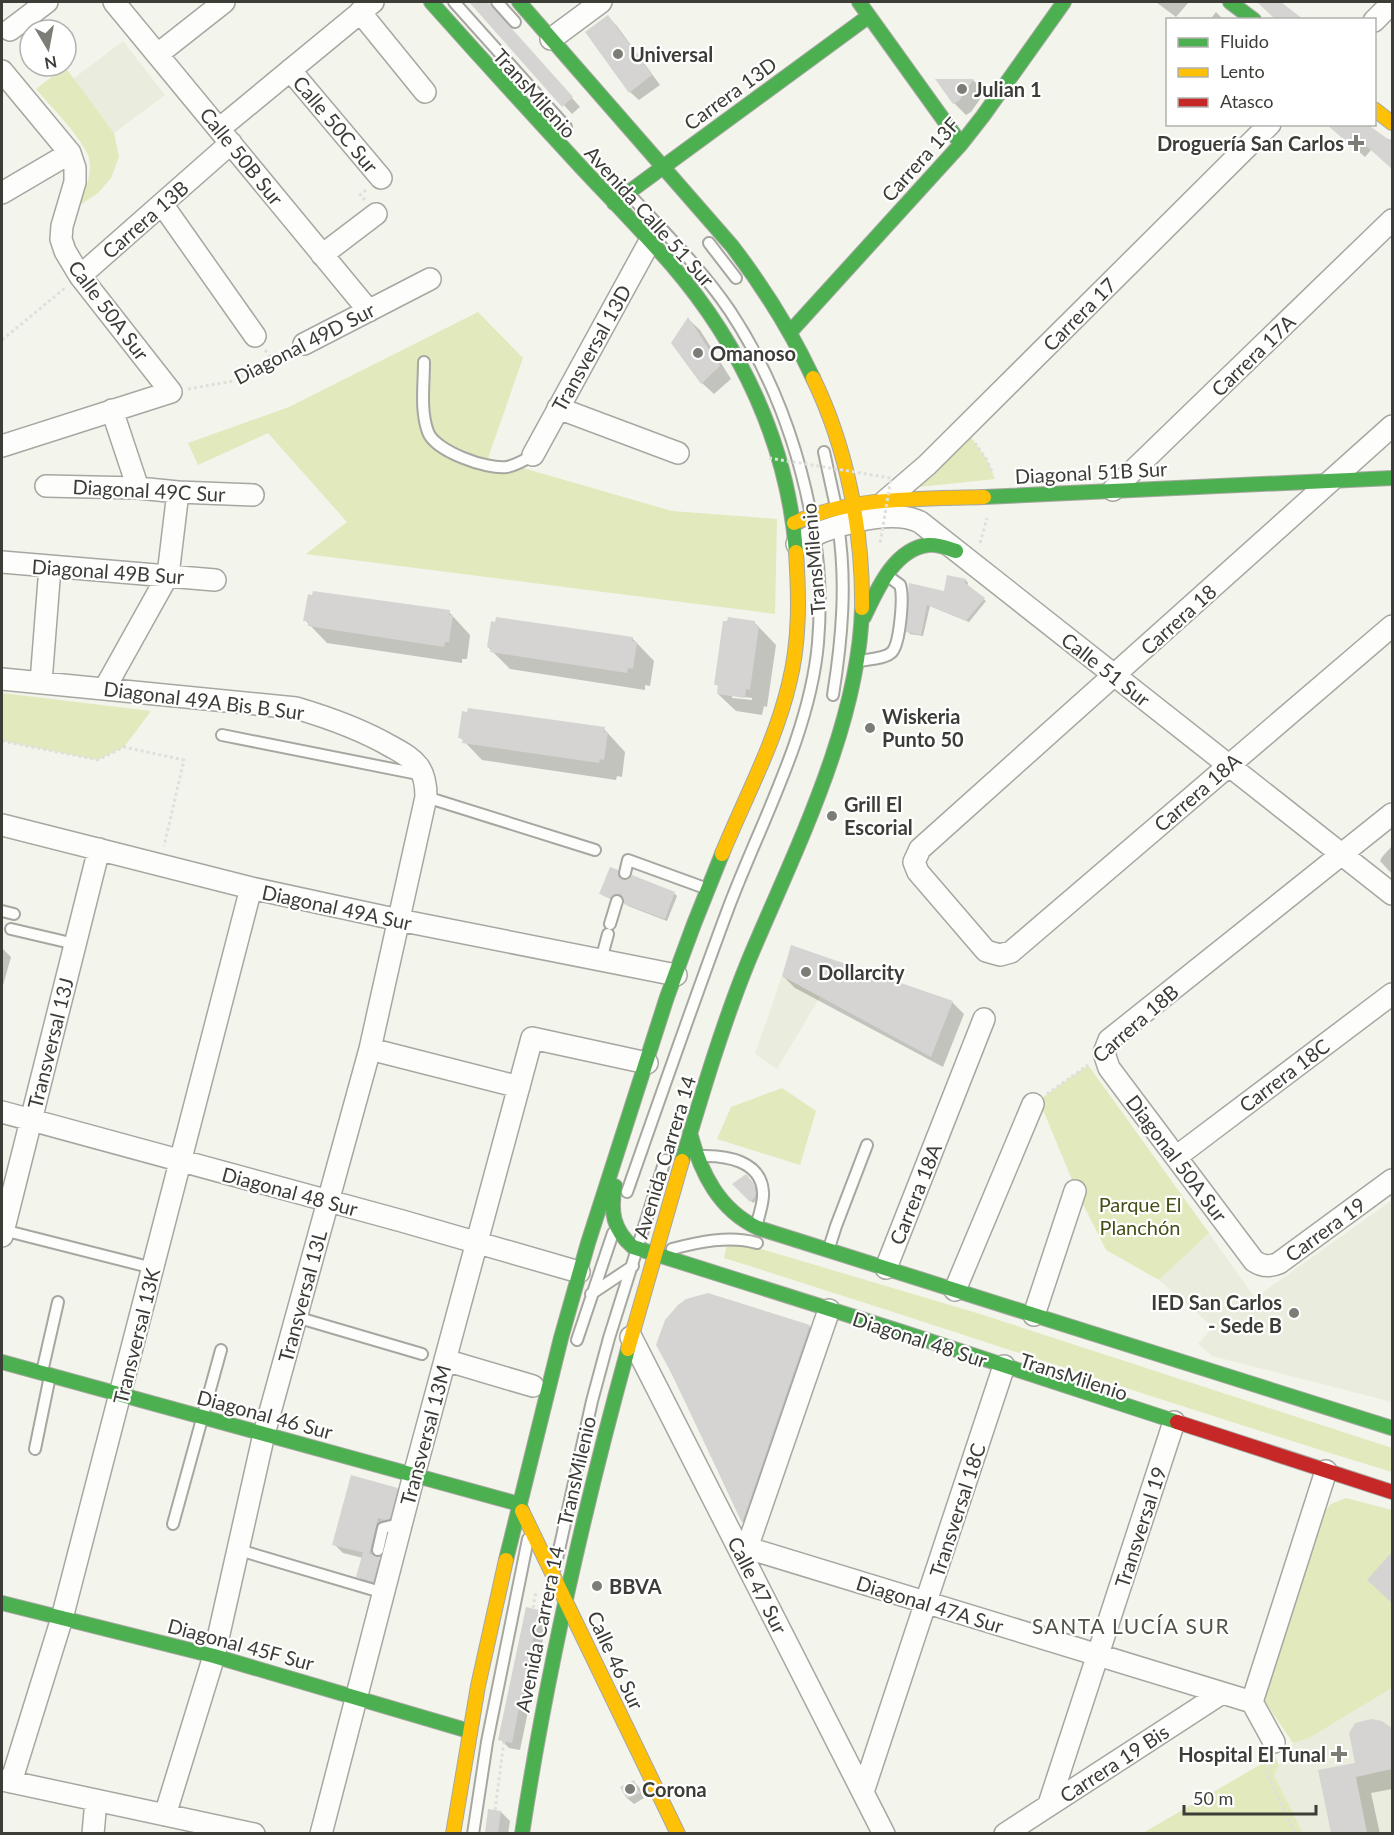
<svg xmlns="http://www.w3.org/2000/svg" width="1394" height="1835" viewBox="0 0 1394 1835" font-family="Lato,sans-serif">
  <style>
    .built { fill: #eaeddd }
    .green { fill: #e1e9bd }
    .shadow { fill: #0003; fill-rule: evenodd }
    .building { fill: #d5d4d3 }
    .lines { fill: none; stroke-linecap: round; stroke-linejoin: round }
    .lane-casing { stroke: #a6a7a1; stroke-width: 14 }
    .street-casing { stroke: #a6a7a1; stroke-width: 24 }
    .fast-casing { stroke: #a6a7a1; stroke-width: 16 }
    .slow-casing { stroke: #a6a7a1; stroke-width: 16 }
    .jam-casing { stroke: #a6a7a1; stroke-width: 16 }
    .path { stroke: #dfe0dd; stroke-width: 3; stroke-dasharray: 3 3; stroke-linecap: butt }
    .lane { stroke: #fdfdfc; stroke-width: 10 }
    .street { stroke: #fdfdfc; stroke-width: 21 }
    .fast { stroke: #4caf50; stroke-width: 14 }
    .slow { stroke: #ffc107; stroke-width: 14 }
    .jam { stroke: #c62828; stroke-width: 14 }
    .path-bridge { stroke: #dfe0dd; stroke-width: 3; stroke-dasharray: 3 3; stroke-linecap: butt }
    .poi-dot { fill: #7c7d76; stroke: #fff; stroke-width: 2 }
    .labels { text-anchor: middle; dominant-baseline: central; stroke-width: 4.5; stroke-linejoin: round; paint-order: stroke }
    .poi-label { font-size: 20px; font-weight: bold; fill: #3c3d37; stroke: #fff; text-anchor: start }
    .street-label { font-size: 20px; fill: #3c3d37; stroke: #fff }
    .park-label { font-size: 20px; fill: #474e17; stroke: #fff }
    .neighbourhood-label { font-size: 21px; letter-spacing: 1.5px; fill: #515347; stroke: #fff }
  </style>
  <rect width="100%" height="100%" fill="#f3f4ec"/>
  <path class="built" d="M 123,41 L 165,95 L 114,133 L 73,79 Z
    M 782,976 L 820,997 L 777,1069 L 755,1054 Z
    M 1392,1200 L 1392,1402 L 1212,1356 L 1198,1344 L 1213,1327 L 1159,1280 L 1209,1233 L 1255,1298 Z
    M 1392,1688 L 1392,1833 L 1303,1833 L 1274,1775 L 1279,1765 L 1293,1743 L 1309,1738 Z"/>
  <path class="green" d="M 65,67 L 114,133 L 119,157 L 111,178 L 98,193 L 77,207 C 85,192 95,170 87,153 C 76,131 52,108 36,89 Z
    M 478,312 L 523,358 L 488,458 L 672,511 L 777,519 L 775,614 L 306,554 L 347,522 L 268,433 L 198,465 L 188,443 L 289,407 Z
    M 971,437 L 987,460 L 995,479 L 919,487 Z
    M 2,693 L 151,711 L 124,747 L 98,760 L 2,741 Z
    M 1088,1065 L 1209,1233 L 1159,1280 L 1106,1250 L 1077,1192 L 1039,1100 Z
    M 782,1088 L 816,1111 L 800,1165 L 717,1139 L 731,1107 Z
    M 727,1245 L 748,1245 L 980,1314 L 1392,1448 L 1392,1472 C 1169,1404 947,1328 724,1258 Z
    M 1346,1498 L 1392,1510 L 1392,1688 L 1309,1738 L 1293,1743 L 1264,1700 L 1322,1514 L 1331,1504 Z
    M 1275,1756 L 1279,1765 L 1274,1775 L 1303,1833 L 1143,1833 Z"/>
  <path class="shadow" d="M 471,2 L 487,2 L 580,107 L 572,114 Z
    M 1156,2 L 1189,2 L 1176,17 Z
    M 1216,12 L 1223,19 L 1223,20 L 1210,20 Z
    M 608,17 L 617,26 L 660,85 L 639,100 L 630,92 Z
    M 973,80 L 985,92 L 971,112 L 966,115 L 954,103 Z
    M 1327,124 L 1392,140 L 1392,168 L 1372,149 L 1365,157 Z
    M 688,319 L 700,330 L 731,379 L 714,394 L 702,383 Z
    M 948,576 L 966,580 L 968,583 L 967,586 L 986,601 L 969,622 L 930,606 L 923,636 L 910,634 L 908,631 L 911,585 L 945,592 Z
    M 449,612 L 470,635 L 467,659 L 462,659 L 462,663 L 327,643 L 305,620 Z
    M 754,622 L 776,645 L 767,707 L 764,706 L 762,715 L 736,711 L 718,694 L 719,687 L 716,684 ZM 732,695 L 752,698 L 752,700 L 732,698 Z
    M 632,638 L 654,661 L 650,686 L 645,685 L 645,690 L 510,669 L 488,647 Z
    M 604,729 L 625,752 L 622,777 L 617,776 L 616,780 L 482,760 L 460,737 Z
    M 1392,846 L 1392,874 L 1380,861 L 1382,857 Z
    M 617,871 L 620,874 L 620,879 L 628,881 L 632,877 L 675,894 L 677,896 L 667,921 L 628,906 L 623,896 L 617,896 L 613,900 L 604,896 L 601,894 Z
    M 2,948 L 11,957 L 2,989 Z
    M 783,976 L 952,1002 L 964,1014 L 943,1067 L 795,988 Z
    M 748,1178 L 756,1188 L 757,1196 L 757,1200 L 753,1203 L 735,1184 Z
    M 809,1326 L 815,1332 L 748,1527 L 743,1522 L 658,1345 Z
    M 397,1489 L 405,1498 L 395,1528 L 386,1526 L 378,1558 L 387,1567 L 381,1589 L 366,1585 L 358,1576 L 363,1558 L 343,1553 L 334,1544 Z
    M 1392,1554 L 1392,1602 L 1369,1580 Z
    M 538,1611 L 547,1620 L 520,1750 L 509,1748 L 500,1739 Z
    M 1381,1723 L 1392,1730 L 1392,1789 L 1371,1793 L 1380,1834 L 1333,1834 L 1320,1772 L 1357,1764 Z
    M 633,1781 L 639,1787 L 644,1798 L 634,1804 L 628,1799 L 622,1787 Z
    M 489,1811 L 501,1812 L 510,1821 L 508,1834 L 486,1834 Z"/>
  <path class="building" d="M 469,2 L 488,2 L 573,97 L 562,107 Z
    M 1257,2 L 1281,2 L 1304,20 L 1276,20 Z
    M 608,15 L 652,75 L 629,93 L 585,32 Z
    M 935,79 L 974,79 L 959,101 L 953,104 Z
    M 1326,124 L 1367,124 L 1392,142 L 1392,169 L 1363,143 L 1357,151 Z
    M 688,317 L 720,366 L 701,384 L 671,343 Z
    M 947,575 L 966,579 L 965,583 L 985,598 L 966,621 L 927,605 L 921,635 L 906,632 L 909,583 L 944,591 Z
    M 313,591 L 450,610 L 449,615 L 453,615 L 449,642 L 445,642 L 444,647 L 308,626 L 308,621 L 303,621 L 308,594 L 312,595 Z
    M 496,617 L 633,637 L 632,641 L 637,642 L 633,669 L 628,668 L 627,673 L 490,652 L 491,648 L 487,647 L 491,621 L 495,622 Z
    M 728,617 L 755,621 L 755,625 L 759,626 L 750,690 L 746,689 L 745,698 L 717,694 L 718,685 L 714,685 L 723,621 L 727,621 Z
    M 468,708 L 605,727 L 604,732 L 608,732 L 604,760 L 600,759 L 599,763 L 462,743 L 463,739 L 458,738 L 462,711 L 467,712 Z
    M 610,867 L 618,870 L 618,876 L 623,880 L 628,880 L 632,875 L 675,892 L 665,919 L 624,904 L 624,899 L 620,894 L 615,894 L 610,898 L 599,894 Z
    M 791,945 L 953,1001 L 931,1057 L 782,976 Z
    M 746,1174 L 754,1184 L 756,1193 L 755,1197 L 750,1202 L 732,1184 Z
    M 708,1293 L 810,1325 L 742,1523 L 673,1376 L 656,1345 L 665,1320 L 678,1305 L 686,1299 Z
    M 351,1475 L 398,1488 L 390,1519 L 385,1520 L 378,1518 L 369,1554 L 332,1545 Z
    M 363,1552 L 380,1557 L 373,1582 L 356,1577 Z
    M 1392,1552 L 1392,1603 L 1367,1580 Z
    M 526,1607 L 539,1610 L 512,1743 L 498,1740 Z
    M 1372,1719 L 1382,1721 L 1392,1728 L 1392,1769 L 1356,1777 L 1367,1833 L 1331,1833 L 1318,1770 L 1355,1763 L 1349,1733 L 1355,1723 Z
    M 634,1780 L 640,1793 L 627,1799 L 620,1787 Z
    M 488,1809 L 501,1811 L 498,1833 L 485,1833 Z"/>
  <g class="lines">
    <g class="lane-casing">
      <path id="lane" d="M 454,2 L 566,127
        M 497,2 L 515,22
        M 628,193 C 663,231 701,268 730,311 C 771,373 797,443 811,515
        M 709,243 L 736,278
        M 424,362 C 424,385 420,410 428,432 C 435,451 487,470 507,467 C 516,465 525,460 533,455
        M 824,452 L 836,507
        M 859,661 C 869,659 885,659 892,652 C 900,643 904,596 900,585 L 889,577
        M 833,695 C 842,639 847,582 838,525
        M 222,735 L 423,775
        M 426,797 L 595,850
        M 625,873 L 628,860 L 705,888
        M 2,911 L 14,914
        M 610,924 L 617,901
        M 11,929 L 75,944
        M 601,960 L 608,934
        M 701,1156 C 726,1155 761,1161 763,1192 C 764,1202 759,1214 757,1224
        M 627,1192 C 660,1098 693,1003 728,909 C 760,824 810,734 818,643 C 821,607 820,569 814,534
        M 3,1230 L 153,1268
        M 829,1248 L 836,1226 L 867,1145
        M 672,1249 C 698,1242 730,1235 757,1243
        M 591,1294 L 633,1266
        M 296,1317 L 422,1354
        M 577,1340 L 613,1233
        M 42,1372 L 58,1302
        M 35,1449 L 50,1376
        M 173,1524 L 221,1350
        M 239,1550 L 384,1593
        M 378,1550 L 383,1528 L 391,1526 L 400,1529
        M 555,1568 L 592,1401 L 609,1338 L 665,1160
        M 473,1834 L 487,1742 L 528,1539"/>
    </g>
    <g class="street-casing">
      <path id="street" d="M 114,2 L 369,311
        M 360,12 L 425,92
        M 1374,21 L 1392,3
        M 10,30 L 47,2
        M 551,39 L 601,2
        M 158,54 L 224,2
        M 290,70 L 381,178
        M 2,71 L 70,153 L 75,168 L 75,182 L 62,226 L 61,239 L 65,251 L 80,276 L 171,392 L 2,446
        M 219,129 L 373,2
        M 2,193 L 70,153
        M 162,204 L 255,336
        M 322,255 L 376,214
        M 80,276 L 231,143
        M 304,344 L 430,279
        M 558,408 L 678,453
        M 112,410 L 138,488
        M 1392,426 L 920,849 L 914,862 L 918,872 L 986,951 L 1000,955 L 1011,952 L 1392,626
        M 533,455 L 650,241
        M 46,486 L 138,488 L 178,492 L 253,495
        M 1113,490 L 1392,220
        M 885,501 L 927,465 L 1270,124
        M 797,544 C 825,527 889,507 920,522 L 1392,894
        M 2,562 L 215,580
        M 2,679 L 296,708 C 330,718 361,729 392,747 C 401,752 411,757 418,766 C 425,775 426,786 426,797 L 370,1049 L 264,1434 L 214,1656 L 165,1815
        M 41,682 L 50,567
        M 105,688 L 168,575 L 178,492
        M 1392,814 L 1109,1040 L 1104,1053 L 1109,1068 L 1254,1261 C 1263,1267 1270,1267 1279,1263 L 1392,1180
        M 2,825 L 251,888 L 399,920 L 676,975
        M 370,1049 L 519,1087
        M 2,1112 L 402,1221 L 579,1272
        M 1176,1157 L 1392,994
        M 2,1236 L 99,849
        M 886,1268 L 984,1019
        M 955,1290 L 1033,1104
        M 1034,1315 L 1075,1191
        M 631,1337 L 884,1834
        M 445,1360 L 533,1386
        M 738,1545 L 1252,1702 L 1274,1742
        M 747,1548 L 829,1310
        M 1252,1702 L 1326,1471
        M 2,1780 L 254,1834
        M 11,1782 L 62,1618 L 251,888
        M 863,1792 L 1004,1366
        M 1049,1804 L 1174,1422
        M 93,1834 L 96,1800
        M 321,1834 L 414,1475 L 532,1038 L 647,1063
        M 1005,1834 L 1222,1693"/>
    </g>
    <g class="fast-casing">
      <path id="fast" d="M 431,2 C 481,58 531,113 581,167 C 611,199 642,231 671,264 C 741,345 788,445 796,552
        M 519,2 L 732,246 C 764,288 791,331 813,378
        M 859,2 L 961,144
        M 1230,2 L 1254,20
        M 614,203 L 869,16
        M 791,331 L 961,144 L 983,116 L 1064,2
        M 984,497 L 1392,478
        M 864,617 C 877,590 894,549 928,545 C 938,544 947,548 956,551
        M 690,1133 C 701,1173 719,1210 758,1228 L 1392,1428
        M 682,1161 C 702,1094 722,1026 748,962 C 793,854 859,727 862,608
        M 615,1186 C 610,1211 613,1230 633,1247 L 902,1332 L 1177,1422
        M 2,1362 L 519,1504 L 522,1511
        M 506,1560 L 561,1338 L 588,1243 L 667,997 L 694,924 L 722,854
        M 2,1603 L 214,1656 L 469,1731
        M 522,1834 C 547,1670 584,1509 628,1349"/>
    </g>
    <g class="slow-casing">
      <path id="slow" d="M 1374,109 L 1392,123
        M 813,378 C 847,448 863,531 862,608
        M 794,523 C 853,496 920,499 984,497
        M 722,854 C 745,798 775,743 789,684 C 800,641 799,596 796,552
        M 628,1349 L 682,1161
        M 522,1511 L 678,1834
        M 453,1834 L 478,1686 L 506,1560"/>
    </g>
    <g class="jam-casing">
      <path id="jam" d="M 1177,1422 L 1392,1492"/>
    </g>
    <path class="path" d="M 365,200 L 360,195 L 366,190
      M 2,340 L 65,288
      M 265,350 L 273,361
      M 188,389 L 233,381 L 287,353
      M 975,443 L 987,460 L 993,474
      M 980,543 L 987,518
      M 2,741 L 98,760 L 124,747 L 184,760 L 164,846
      M 1047,1094 L 1088,1065
      M 533,1608 L 536,1591
      M 1275,1761 L 1266,1772 L 1296,1834
      M 495,1810 L 504,1741"/>
    <use href="#lane" class="lane"/>
    <use href="#street" class="street"/>
    <use href="#fast" class="fast"/>
    <use href="#slow" class="slow"/>
    <use href="#jam" class="jam"/>
    <path class="path-bridge" d="M 769,458 L 891,478 L 880,544"/>
  </g>
  <g class="poi-dot">
    <circle cx="618" cy="54" r="6"/>
    <circle cx="962" cy="89" r="6"/>
    <path d="M1353 134h6v6h6v6h-6v6h-6v-6h-6v-6h6z"/>
    <circle cx="698" cy="353" r="6"/>
    <circle cx="870" cy="728" r="6"/>
    <circle cx="832" cy="816" r="6"/>
    <circle cx="806" cy="972" r="6"/>
    <circle cx="1294" cy="1313" r="6"/>
    <circle cx="597" cy="1586" r="6"/>
    <path d="M1336 1745h6v6h6v6h-6v6h-6v-6h-6v-6h6z"/>
    <circle cx="630" cy="1789" r="6"/>
  </g>
  <g class="labels">
    <g class="poi-label">
      <text x="630" y="54">Universal</text>
      <text x="974" y="89">Julian 1</text>
      <text x="1344" y="143" text-anchor="end">Droguería San Carlos</text>
      <text x="710" y="353">Omanoso</text>
      <text x="882" y="716">Wiskeria<tspan x="882" dy="23">Punto 50</tspan></text>
      <text x="844" y="804">Grill El<tspan x="844" dy="23">Escorial</tspan></text>
      <text x="818" y="972">Dollarcity</text>
      <text x="1282" y="1302" text-anchor="end">IED San Carlos<tspan x="1282" dy="23">- Sede B</tspan></text>
      <text x="609" y="1586">BBVA</text>
      <text x="1326" y="1754" text-anchor="end">Hospital El Tunal</text>
      <text x="642" y="1789">Corona</text>
    </g>
    <g class="street-label">
      <text transform="translate(535 93) rotate(48)">TransMilenio</text>
      <text transform="translate(730 93) rotate(-36)">Carrera 13D</text>
      <text transform="translate(336 124) rotate(50)">Calle 50C Sur</text>
      <text transform="translate(242 156) rotate(51)">Calle 50B Sur</text>
      <text transform="translate(920 159) rotate(-48)">Carrera 13F</text>
      <text transform="translate(650 216) rotate(48)">Avenida Calle 51 Sur</text>
      <text transform="translate(145 219) rotate(-41)">Carrera 13B</text>
      <text transform="translate(109 310) rotate(53)">Calle 50A Sur</text>
      <text transform="translate(1079 314) rotate(-45)">Carrera 17</text>
      <text transform="translate(304 343) rotate(-27)">Diagonal 49D Sur</text>
      <text transform="translate(591 348) rotate(-61)">Transversal 13D</text>
      <text transform="translate(1253 355) rotate(-44)">Carrera 17A</text>
      <text transform="translate(1091 472) rotate(-3)">Diagonal 51B Sur</text>
      <text transform="translate(149 490) rotate(3)">Diagonal 49C Sur</text>
      <text transform="translate(813 559) rotate(-95)">TransMilenio</text>
      <text transform="translate(108 571) rotate(4)">Diagonal 49B Sur</text>
      <text transform="translate(1178 619) rotate(-42)">Carrera 18</text>
      <text transform="translate(1106 669) rotate(38)">Calle 51 Sur</text>
      <text transform="translate(204 700) rotate(7)">Diagonal 49A Bis B Sur</text>
      <text transform="translate(1197 792) rotate(-41)">Carrera 18A</text>
      <text transform="translate(337 907) rotate(12)">Diagonal 49A Sur</text>
      <text transform="translate(1135 1023) rotate(-41)">Carrera 18B</text>
      <text transform="translate(50 1043) rotate(-76)">Transversal 13J</text>
      <text transform="translate(1284 1075) rotate(-37)">Carrera 18C</text>
      <text transform="translate(664 1157) rotate(-73)">Avenida Carrera 14</text>
      <text transform="translate(1177 1158) rotate(53)">Diagonal 50A Sur</text>
      <text transform="translate(290 1191) rotate(15)">Diagonal 48 Sur</text>
      <text transform="translate(915 1194) rotate(-68)">Carrera 18A</text>
      <text transform="translate(1325 1229) rotate(-36)">Carrera 19</text>
      <text transform="translate(302 1296) rotate(-75)">Transversal 13L</text>
      <text transform="translate(136 1336) rotate(-76)">Transversal 13K</text>
      <text transform="translate(920 1339) rotate(18)">Diagonal 48 Sur</text>
      <text transform="translate(1074 1376) rotate(18)">TransMilenio</text>
      <text transform="translate(265 1414) rotate(15)">Diagonal 46 Sur</text>
      <text transform="translate(425 1435) rotate(-75)">Transversal 13M</text>
      <text transform="translate(576 1471) rotate(-77)">TransMilenio</text>
      <text transform="translate(957 1510) rotate(-72)">Transversal 18C</text>
      <text transform="translate(1140 1527) rotate(-72)">Transversal 19</text>
      <text transform="translate(758 1585) rotate(63)">Calle 47 Sur</text>
      <text transform="translate(930 1604) rotate(17)">Diagonal 47A Sur</text>
      <text transform="translate(539 1629) rotate(-78)">Avenida Carrera 14</text>
      <text transform="translate(241 1644) rotate(15)">Diagonal 45F Sur</text>
      <text transform="translate(616 1660) rotate(65)">Calle 46 Sur</text>
      <text transform="translate(1114 1763) rotate(-33)">Carrera 19 Bis</text>
    </g>
    <g class="park-label">
      <text x="1140" y="1204">Parque El<tspan x="1140" dy="23">Planchón</tspan></text>
    </g>
    <g class="neighbourhood-label">
      <text x="1131" y="1625">SANTA LUCÍA SUR</text>
    </g>
  </g>
  <rect width="1394" height="1835" fill="none" stroke="#3c3d37" stroke-width="6"/>
  <rect x="1166" y="18" width="210" height="108" fill="#ffffff" stroke="#b1b1af" stroke-width="1.5"/>
  <rect x="1178" y="38" width="30" height="9" fill="#4caf50" stroke="#b1b1af" stroke-width="1.5"/>
  <text x="1220" y="48" font-size="18" fill="#3c3d37">Fluido</text>
  <rect x="1178" y="68" width="30" height="9" fill="#ffc107" stroke="#b1b1af" stroke-width="1.5"/>
  <text x="1220" y="78" font-size="18" fill="#3c3d37">Lento</text>
  <rect x="1178" y="98" width="30" height="9" fill="#c62828" stroke="#b1b1af" stroke-width="1.5"/>
  <text x="1220" y="108" font-size="18" fill="#3c3d37">Atasco</text>
  <g transform="translate(48 48) rotate(170)"><circle r="28" fill="#ffffff" stroke="#b1b1af" stroke-width="1.5"/>
  <path d="M0-4.5L10 22L0 15L-10 22Z" fill="#7c7d76"/>
  <text y="-9" font-size="16" font-weight="bold" text-anchor="middle" fill="#3c3d37">N</text>
  </g>
  <path d="M1184 1805v9h132v-9" fill="none" stroke="#3c3d37" stroke-width="3"/>
  <text x="1193" y="1805" font-size="18" fill="#3c3d37" stroke="#ffffff" stroke-width="4.5" paint-order="stroke">50 m</text>
</svg>
